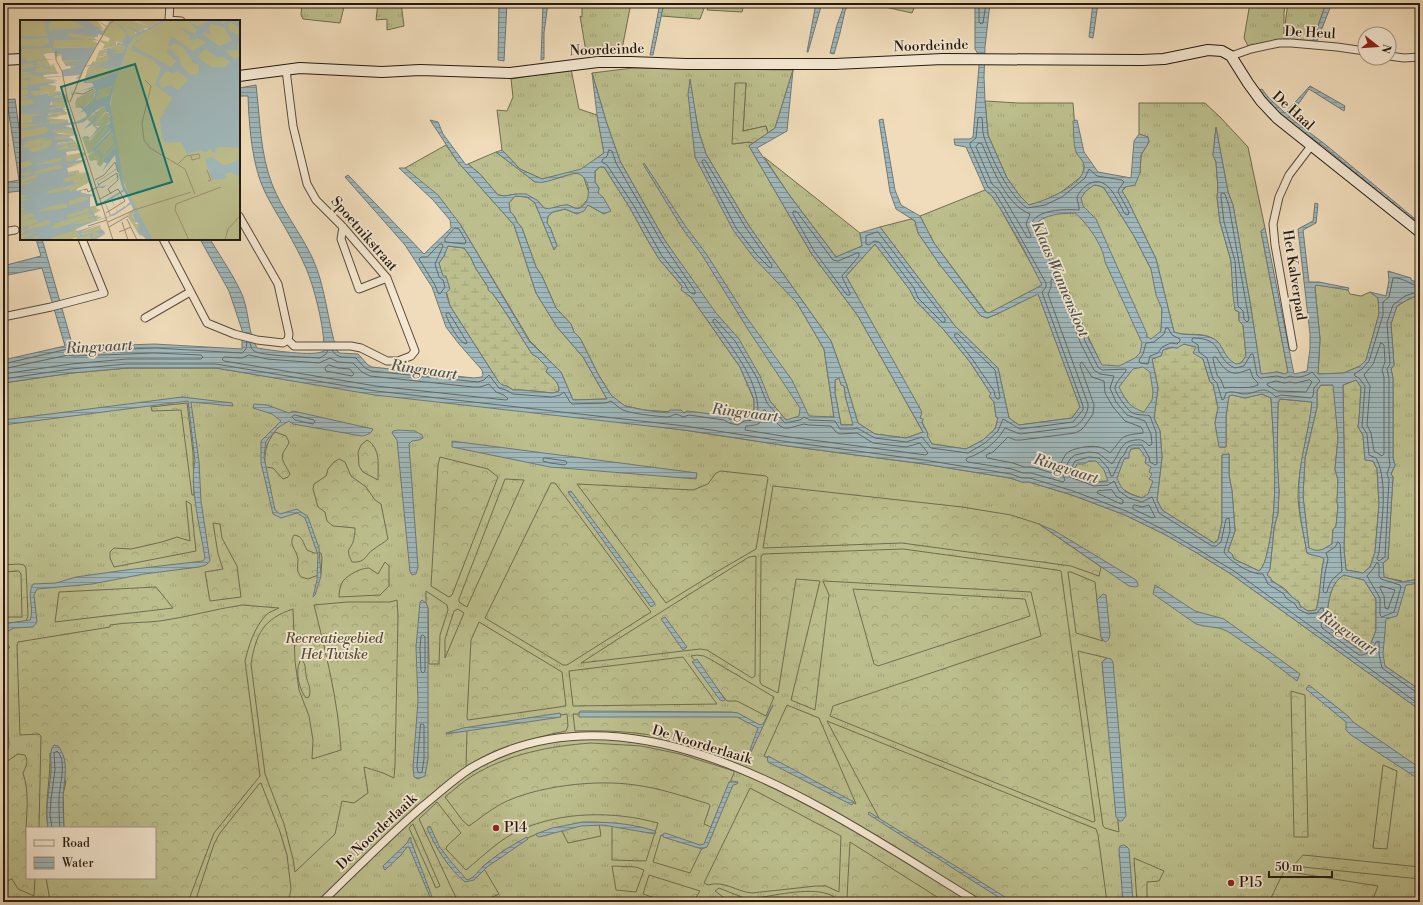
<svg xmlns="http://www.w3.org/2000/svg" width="1423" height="905" viewBox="0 0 1423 905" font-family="'Libre Bodoni',serif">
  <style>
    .grass { fill: url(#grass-tufts); stroke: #706d50; fill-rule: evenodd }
    .forest { fill: url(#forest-crowns); stroke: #706d50 }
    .wetland { fill: url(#wetland-marsh); stroke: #706d50 }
    .water { fill: url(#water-rules); stroke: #6e7977; fill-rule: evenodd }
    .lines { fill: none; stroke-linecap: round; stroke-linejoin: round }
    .shore { stroke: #626a66; stroke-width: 1 }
    .street-casing { stroke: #574b3c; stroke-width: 9 }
    .secondary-casing { stroke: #241b12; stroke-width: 12 }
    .street { stroke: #f5e8d2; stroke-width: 7 }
    .secondary { stroke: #f5e8d2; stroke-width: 10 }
    .poi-dot { fill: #8f2418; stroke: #f5e8d2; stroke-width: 1.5 }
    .labels { text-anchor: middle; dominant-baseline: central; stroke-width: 3.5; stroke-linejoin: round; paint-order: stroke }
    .street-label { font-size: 14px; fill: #241b12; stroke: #f5e8d2 }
    .park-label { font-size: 14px; font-style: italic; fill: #524c37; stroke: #f5e8d2 }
    .poi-label { font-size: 14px; fill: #241b12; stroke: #f5e8d2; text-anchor: start }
    .water-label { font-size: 15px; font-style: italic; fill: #4f524d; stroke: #f5e8d2 }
    .inset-road { fill: none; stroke: #9e8f77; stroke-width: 1 }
    .view { fill: #0f766e; fill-opacity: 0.15; stroke: #0f766e; stroke-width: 2 }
    .inset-edge { fill: none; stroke: #241b12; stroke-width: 2 }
  </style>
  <defs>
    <pattern id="grass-tufts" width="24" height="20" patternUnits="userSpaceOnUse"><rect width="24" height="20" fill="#bcbf8d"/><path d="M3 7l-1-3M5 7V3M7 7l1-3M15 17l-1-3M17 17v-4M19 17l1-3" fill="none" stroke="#a1a479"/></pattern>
    <pattern id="forest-crowns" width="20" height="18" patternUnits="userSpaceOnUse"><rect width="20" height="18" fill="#bcbf8d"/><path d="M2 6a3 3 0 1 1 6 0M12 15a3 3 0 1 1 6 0" fill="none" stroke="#a1a479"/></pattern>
    <pattern id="wetland-marsh" width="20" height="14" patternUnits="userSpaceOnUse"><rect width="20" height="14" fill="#bcbf8d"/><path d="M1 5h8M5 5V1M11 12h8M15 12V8" fill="none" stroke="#a1a479"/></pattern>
    <pattern id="water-rules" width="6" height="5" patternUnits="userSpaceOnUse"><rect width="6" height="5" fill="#a0b8bb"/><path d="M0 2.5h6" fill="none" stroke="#829597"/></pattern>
  </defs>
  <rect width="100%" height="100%" fill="#f0dcba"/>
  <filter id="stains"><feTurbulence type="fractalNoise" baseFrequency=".005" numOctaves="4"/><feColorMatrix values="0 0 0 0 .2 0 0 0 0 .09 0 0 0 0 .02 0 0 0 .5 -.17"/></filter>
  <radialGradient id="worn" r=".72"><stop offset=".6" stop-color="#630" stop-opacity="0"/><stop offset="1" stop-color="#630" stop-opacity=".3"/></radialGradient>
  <path class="grass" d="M 302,3 L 345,3 L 340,23 L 303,19 L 301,15 Z
    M 378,3 L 401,3 L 404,26 L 387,30 L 387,19 L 376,20 Z
    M 582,3 L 631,3 L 622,49 L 586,52 L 580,16 L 582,17 Z
    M 664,3 L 706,3 L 700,19 L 661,16 Z
    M 709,3 L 744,3 L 742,12 L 707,10 Z
    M 867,3 L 916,3 L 912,13 Z
    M 1250,3 L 1286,3 L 1284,12 L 1284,36 L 1286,17 L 1288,3 L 1326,3 L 1313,41 L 1285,39 L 1248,46 L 1244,38 Z
    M 633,68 L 793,70 L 775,128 L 768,133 L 766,126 L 743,131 L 746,83 L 733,144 L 749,142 L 753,143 L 749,146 L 811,253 L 858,316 L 923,432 L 906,438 L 875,434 L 858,423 L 846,383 L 831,341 L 749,226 L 706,154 L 698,129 L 690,82 L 695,157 L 797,303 L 824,349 L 834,417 L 786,420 L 770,401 L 664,239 L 620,161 L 606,121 L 592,73 Z
    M 571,69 L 579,109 L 597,115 L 604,153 L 581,170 L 542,179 L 520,169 L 502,150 L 497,110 L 507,111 L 513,97 L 511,79 Z
    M 985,101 L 1018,103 L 1073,103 L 1077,153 L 1084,163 L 1084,168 L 1082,176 L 1060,193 L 1043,201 L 1029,205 L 1020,196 L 1007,178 L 988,135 Z
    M 1139,103 L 1205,103 L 1221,118 L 1248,147 L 1265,228 L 1261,231 L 1288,372 L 1285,374 L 1277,372 L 1261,375 L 1250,302 L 1233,205 L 1228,192 L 1216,128 L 1213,155 L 1216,162 L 1218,189 L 1217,197 L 1220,222 L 1231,261 L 1235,310 L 1239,312 L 1239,321 L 1243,325 L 1246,356 L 1241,363 L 1236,365 C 1223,358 1223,344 1214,339 C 1201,331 1187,337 1174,332 L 1156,259 L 1128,201 L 1122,191 L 1140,173 L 1141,155 L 1149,142 L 1148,137 L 1139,134 Z
    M 446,145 L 457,161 L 514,225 L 536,293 L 557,327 L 583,357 L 607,399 L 573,400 L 561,372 L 530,341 L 460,224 L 405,168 Z
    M 496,152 L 535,182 L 563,177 L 572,173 L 579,173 L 584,178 L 589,193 L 588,199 L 580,208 L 575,208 L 567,205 L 549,209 L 544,208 L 537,200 L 516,194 L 505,196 L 498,195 L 480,174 L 468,164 Z
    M 764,157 L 860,233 L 862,246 L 836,257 L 790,196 Z
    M 600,167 L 604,167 L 630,208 L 647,239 L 659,259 L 682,286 L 682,290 L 691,297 L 740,367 L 754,400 L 754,417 L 742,418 L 739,421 L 729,419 L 728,416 L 644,410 L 625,406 L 618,402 L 611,395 L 598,374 L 580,338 L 574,332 L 571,324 L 556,308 L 542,276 L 536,267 L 522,228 L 517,222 L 515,217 L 510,211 L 509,203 L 515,196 L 527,197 L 535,203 L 554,249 L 557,246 L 550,227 L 547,224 L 548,216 L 553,212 L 565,209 L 577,214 L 588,205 L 604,214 L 598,193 L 599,188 L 595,182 L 595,171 Z
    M 1094,185 L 1100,186 L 1104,188 L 1134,236 L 1151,269 L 1162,309 L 1161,331 L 1376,598 L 1402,581 L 1383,577 L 1383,563 L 1388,559 L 1393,477 L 1391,474 L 1395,465 L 1393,458 L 1393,378 L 1391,369 L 1394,365 L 1391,324 L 1397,306 L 1407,300 L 1420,294 L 1420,579 L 1407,581 L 1420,582 L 1420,690 L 1142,498 L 1131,494 L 1108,481 L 1094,482 L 1072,475 L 1077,463 L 1089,461 L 1124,459 L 1131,449 L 1139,448 L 1133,409 L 1102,366 L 1035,224 L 1043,218 L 1046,217 Z
    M 985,190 L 992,196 L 1000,208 L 1043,285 L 989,313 L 986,312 L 934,243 L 920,216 Z
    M 911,219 L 915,221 L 918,233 L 940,265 L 981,316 L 987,318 L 997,314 L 1038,293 L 1080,407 L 1072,418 L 1019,425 L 1009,418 L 998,368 L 955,326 L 880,227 Z
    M 875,244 L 910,290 L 915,300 L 944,330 L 970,362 L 991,394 L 989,396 L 994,402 L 996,417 L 998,418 L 995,429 L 983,440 L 966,449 L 932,444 L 926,435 L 928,434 L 920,418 L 921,412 L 846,276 Z
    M 1316,284 L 1348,290 L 1350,294 L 1361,296 L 1370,292 L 1378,298 L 1379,314 L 1366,360 L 1360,366 L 1344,373 L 1318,374 L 1320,339 L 1315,288 Z
    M 128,368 L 216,368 L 288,380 L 684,430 L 788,446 L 924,464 L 1010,478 L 1022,482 L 1029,482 L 1072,495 L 1125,515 L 1166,535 L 1197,553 L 1231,574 L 1420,710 L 1420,902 L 3,902 L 3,383 L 72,373 ZM 27,828 L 155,828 L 155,878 L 27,878 Z"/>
  <path class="forest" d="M 735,83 L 746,83 L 743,131 L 766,126 L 768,133 L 753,143 L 749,142 L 732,144 Z
    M 187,403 L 193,452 L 194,495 L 192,495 L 181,410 L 152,411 L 151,407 Z
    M 275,432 L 286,436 L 289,442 C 288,446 285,449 283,453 C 280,460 287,467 290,474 L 288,477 L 283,479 L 273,468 L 265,467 C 264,454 266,442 275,432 Z
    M 367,440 C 381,448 378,466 378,480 L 363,472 L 359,466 L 358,452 L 361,445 Z
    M 440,457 L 488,469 L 498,477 L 452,595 L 449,597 L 431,586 L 438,465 Z
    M 339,459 L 345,462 L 351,476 L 366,487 L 375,500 L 381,504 L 388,539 C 384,543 379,545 374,549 C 364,555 367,563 352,562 C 344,546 352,551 354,538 C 355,535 355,531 355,528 L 333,526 L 327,521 L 325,512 L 318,507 L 313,489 L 314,484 L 326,476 L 328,469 L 334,462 Z
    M 721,471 L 766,476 L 768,478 L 756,549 L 713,574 L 666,603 L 577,484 L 693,490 L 708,484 L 716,473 Z
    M 505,479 L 524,480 L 467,607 L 459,602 L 459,599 Z
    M 551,483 L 555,483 L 651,612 L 567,665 L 563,665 L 485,618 Z
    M 773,486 L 962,507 L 1011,515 L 1039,524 L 1101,567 L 1099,576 L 1071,566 L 902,543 L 763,548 Z
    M 186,501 L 191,504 L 196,551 L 114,567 L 110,558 L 110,552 L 114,548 L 131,549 L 162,542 L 177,537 L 190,541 Z
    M 213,523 L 220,524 L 222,538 L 237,566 L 241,597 L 210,601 L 205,572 L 223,569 L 218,554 Z
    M 294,535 C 303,536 303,543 307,550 L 314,553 L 321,553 L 322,558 L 321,574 L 308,579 L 301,577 L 298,572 C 297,568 298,563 298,559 C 296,549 288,544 294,535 Z
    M 903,549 L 1057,570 L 1061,571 L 1095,821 L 1093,822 L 830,716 L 833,706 L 1041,636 L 1031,592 L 823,581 L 829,595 L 815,710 L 791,700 L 820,581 L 796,579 L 778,693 L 762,685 L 760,682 L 761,557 L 763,554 Z
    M 756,556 L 755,676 L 752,678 L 707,650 L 700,649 L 581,663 L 618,639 L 749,557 Z
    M 385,562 L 389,566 L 389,586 L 380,595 L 339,597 C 339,592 340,586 343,581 C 349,574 361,568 369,568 L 378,574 Z
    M 19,564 L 24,565 L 26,568 L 28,616 L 26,621 L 3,624 L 6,744 L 3,746 L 3,617 L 22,617 L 21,574 L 19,571 L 3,572 L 3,565 Z
    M 1068,572 L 1071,572 L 1095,582 L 1101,637 L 1103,641 L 1076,633 Z
    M 156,587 L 173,608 L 55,622 L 59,592 Z
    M 853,589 L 1025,599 L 1030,616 L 878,666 L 874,664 Z
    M 426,591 L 447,605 L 448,610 L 440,635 L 439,664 L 429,664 L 428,608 L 426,603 Z
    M 397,600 L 398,616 L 395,765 L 394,778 L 383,773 L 364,767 L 368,793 L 354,803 L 342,801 L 335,834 L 295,872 L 293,859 L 284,824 L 265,774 L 251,664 C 256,634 263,619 293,609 L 295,661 L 299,690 L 309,716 L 313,740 L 312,759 L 341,750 C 338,700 326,654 314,605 L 347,602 L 390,602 Z
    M 242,605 L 279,608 C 275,610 269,612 266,615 C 254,628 249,645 245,661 L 260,776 L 214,833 L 188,902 L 49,902 L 49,895 L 46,878 L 155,878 L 155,828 L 64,828 L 63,795 L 66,781 L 50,753 C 51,778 44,803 48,828 L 39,828 L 41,736 L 39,734 L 20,735 L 17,646 L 18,642 L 110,627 L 110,625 C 127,622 144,623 160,621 C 188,617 215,609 242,605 Z
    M 458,609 L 464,613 L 445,658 L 445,639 L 454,611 Z
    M 479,622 L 562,672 L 566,706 L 468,720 L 467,718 L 471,640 Z
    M 1078,651 L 1107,658 L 1102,662 L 1119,832 L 1105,828 L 1103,826 Z
    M 697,655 L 704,656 L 710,659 L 774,697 L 766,716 L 737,701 L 727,701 L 691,656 Z
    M 683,657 L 717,704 L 573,706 L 569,671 Z
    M 302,660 C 306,664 305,670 306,675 C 307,683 312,688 309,697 L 306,698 C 299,689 295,672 300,661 Z
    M 1291,691 L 1305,695 L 1308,837 L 1294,837 Z
    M 787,705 L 819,718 L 856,804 L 764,756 Z
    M 567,714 L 568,726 L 566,731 C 529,738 500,749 466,767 L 467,729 Z
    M 573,714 L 737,714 L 761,728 L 745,762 C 722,754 697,744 673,739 C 640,732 608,730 575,731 Z
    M 827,721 L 1096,829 L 1098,835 L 1107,902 L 1010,902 L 880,820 Z
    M 591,743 L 641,746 L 680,754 L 734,771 L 734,773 L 711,827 L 704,824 L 710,806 L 709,804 C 685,797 660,788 635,785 C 597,779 535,786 501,804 C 490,810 479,819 469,826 L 463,821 L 445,797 C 454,790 462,782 472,776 C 508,754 550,746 591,743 Z
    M 18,754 L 25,755 C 29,762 26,766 23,773 C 30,793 26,814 26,834 C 27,849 27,863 27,878 L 35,878 L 34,896 L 18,889 L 12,879 L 4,882 L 3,881 L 3,764 Z
    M 1383,765 L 1397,771 L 1387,849 L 1373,848 Z
    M 261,783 L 280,832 L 287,855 L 291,889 L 289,899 L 286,902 L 195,902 L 214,844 L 220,833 L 259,784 Z
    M 750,788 L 841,836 L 839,892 L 826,886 L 816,886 L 752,893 C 737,892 724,880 708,885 L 704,883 Z
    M 437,802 L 461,833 L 447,846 L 446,849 L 466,870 C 483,856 500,839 520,830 C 563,811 614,811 658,823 L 646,861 L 612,860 L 612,824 L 599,823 L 601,836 L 568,843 L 560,827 C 531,833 504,849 482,867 L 483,867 L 499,894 L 481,902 L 458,902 L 419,819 Z
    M 413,824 L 440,886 L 436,888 L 409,828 Z
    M 661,835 L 702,848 L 690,873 L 653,862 Z
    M 850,842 L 945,902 L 855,902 L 847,897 Z
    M 1303,855 L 1420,867 L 1420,879 L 1293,866 Z
    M 1134,858 L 1164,871 L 1159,881 L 1147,882 L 1147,902 L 1137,902 Z
    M 612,866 L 636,867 L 644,870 L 636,892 L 616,890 Z
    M 1284,871 L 1378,886 L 1373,899 L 1365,902 L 1269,902 Z
    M 649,875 L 700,891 L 693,902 L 667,902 L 643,894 Z
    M 719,888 L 744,898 L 751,899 C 772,896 808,887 828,894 C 832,895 836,898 839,900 L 839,902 L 730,902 L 715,891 Z"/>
  <path class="wetland" d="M 447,246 L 464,248 L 471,258 L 476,269 L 488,287 L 489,290 L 493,294 L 508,316 L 532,354 L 537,357 L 548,368 L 546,372 C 552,377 560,383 559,391 L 553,393 L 521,390 L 513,390 L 507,386 L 502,385 L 498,381 L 450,306 L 439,263 L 444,256 Z
    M 1184,344 L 1196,347 L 1203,359 L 1210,382 L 1213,384 L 1218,408 L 1215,423 L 1220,447 L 1226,447 L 1226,416 L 1229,396 L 1232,395 L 1245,398 L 1262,394 L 1271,398 C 1274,447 1279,500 1268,549 C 1266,557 1265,565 1259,571 L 1234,559 L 1232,554 L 1228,551 L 1235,531 L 1232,491 L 1229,475 L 1229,454 L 1222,455 L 1222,522 L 1218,540 L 1214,543 L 1162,510 L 1157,500 L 1162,457 L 1160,431 L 1154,418 L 1158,388 L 1152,359 L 1161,356 L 1163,350 Z
    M 839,378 L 844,386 L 846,399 L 854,425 L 841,425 L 835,393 L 835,380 Z
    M 1356,380 L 1361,387 C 1360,400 1360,414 1358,427 L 1363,435 L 1365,460 L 1373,461 L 1377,469 L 1379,504 L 1375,552 L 1370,567 L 1363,573 L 1346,570 L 1344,549 L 1345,515 L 1343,385 Z
    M 1321,385 L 1334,385 L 1338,438 L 1335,469 L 1338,480 L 1337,502 L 1338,506 L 1336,526 L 1333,530 L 1332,544 C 1324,549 1320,553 1309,549 L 1303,496 L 1305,458 L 1317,407 L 1317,390 Z
    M 1280,399 L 1312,402 C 1309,434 1298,465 1298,497 C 1299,516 1304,535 1307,553 C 1312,556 1319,555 1324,558 C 1320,575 1321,594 1316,610 L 1308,611 L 1300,606 L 1299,602 C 1293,599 1291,596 1287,591 C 1281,585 1272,583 1267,575 L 1270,569 L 1274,528 L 1278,513 L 1279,491 L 1277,458 L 1278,403 Z
    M 1344,575 L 1364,580 L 1376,599 L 1376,630 L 1370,646 L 1362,651 L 1325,625 C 1329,608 1327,585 1344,575 Z"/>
  <path class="water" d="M 499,3 L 507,3 L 504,61 L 498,60 Z
    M 543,3 L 548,3 L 544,33 L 544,59 L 541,60 Z
    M 660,3 L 664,3 L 653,55 L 650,55 Z
    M 816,3 L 822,3 L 808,52 L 807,52 Z
    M 845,3 L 849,3 L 845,11 L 840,33 L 834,54 L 830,53 L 837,25 Z
    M 975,3 L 990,3 L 985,47 L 984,77 L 985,101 L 988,135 L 1007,178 L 1020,196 L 1029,205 C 1044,201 1083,186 1084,168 C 1085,161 1079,158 1076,152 C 1073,143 1074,131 1073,121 L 1077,120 L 1084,152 L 1098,172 L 1131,178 L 1134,141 L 1139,134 L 1148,137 L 1149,142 L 1141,155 L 1140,173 L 1135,185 L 1125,187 L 1122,191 L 1128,201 L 1156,259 L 1174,332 C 1187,337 1201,332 1214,339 C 1223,343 1223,358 1236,364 L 1241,363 L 1246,356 L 1243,325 L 1239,321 L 1239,312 L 1235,310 L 1233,295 L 1231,261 L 1220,222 L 1217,197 L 1218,189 L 1216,162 L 1213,155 L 1216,127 L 1228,192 L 1233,205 L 1250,302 L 1261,374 L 1277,372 L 1285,374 L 1288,372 L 1261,231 L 1265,228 L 1294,374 L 1307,371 L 1310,349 L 1310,334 L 1298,229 L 1313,221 L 1315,203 L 1318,204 L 1316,223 L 1303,230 L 1309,282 L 1319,282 L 1349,288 L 1348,290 L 1316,285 L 1315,288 L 1320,339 L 1318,374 L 1344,373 L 1360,366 L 1366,360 L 1379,314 L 1378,298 L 1370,292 L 1386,296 L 1389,280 L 1388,271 L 1411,278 L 1411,280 L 1420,283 L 1420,294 L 1407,300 L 1397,306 L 1391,324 L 1394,365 L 1391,369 L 1393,378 L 1393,458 L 1395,465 L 1391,474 L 1393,477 L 1388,559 L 1383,563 L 1384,577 L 1402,582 L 1420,579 L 1420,583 L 1406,585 L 1397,616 L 1386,619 L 1383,654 L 1385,666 L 1420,690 L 1420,710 L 1231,574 L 1197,553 L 1166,535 L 1125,515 L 1072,495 L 1029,482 L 1022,482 L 1010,478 L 924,464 L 788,446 L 684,430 L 375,395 L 216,368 L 128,368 L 72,373 L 3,383 L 3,360 L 65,346 L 42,268 L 3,276 L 3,266 L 41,256 L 36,239 L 42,239 L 73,347 L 154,344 L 242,349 L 242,330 L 229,291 L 200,239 L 210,239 C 221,258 235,277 243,297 C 249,313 248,333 257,348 C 270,350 314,357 324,351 C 325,330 314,285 305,266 C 300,254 293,242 287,231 C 277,213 265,196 259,177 C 251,151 249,123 248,96 L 239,96 L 239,88 L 256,85 C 260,118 260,153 272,184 C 282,210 300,232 312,257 C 326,287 327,320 337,351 L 340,353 L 358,354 L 368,365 L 372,367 L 474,378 L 482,377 L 483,375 L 482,370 L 459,344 L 446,327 L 432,287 L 405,245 L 345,177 L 348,175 L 424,254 L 451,228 L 450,220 L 433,200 L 399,168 L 405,168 L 438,195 L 460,224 L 529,341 L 561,372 L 573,400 L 607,399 L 583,357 L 557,327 L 536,293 L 514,225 L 457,161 L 430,120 L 438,122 L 443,134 L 466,165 L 468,164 L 480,174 L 498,195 L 505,196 L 516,194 L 526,194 L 537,200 L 544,208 C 552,210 560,204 568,205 C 572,206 575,210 580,208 C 592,202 591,179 579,174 C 574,171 552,181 544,182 C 541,183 538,182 535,182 L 496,152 L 502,150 L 520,169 L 542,179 L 581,169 L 604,153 L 597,115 L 592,73 L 606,121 L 620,161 L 664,239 L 716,313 L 739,339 L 760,376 L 770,401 L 786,420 L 799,416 L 800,408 L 749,331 L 702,255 L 682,228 L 643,164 L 644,163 L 686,227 L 707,255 L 747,318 L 792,380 L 809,416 L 834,417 L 824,349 L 797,303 L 754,258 L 733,230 L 695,157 L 688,94 L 690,79 L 698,129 L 706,154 L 749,226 L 831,341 L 846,383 L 858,423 L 875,434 L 906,438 L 923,432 L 858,316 L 811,253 L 749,146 L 775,128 L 793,70 L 787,131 L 757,148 L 790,196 L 836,257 L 862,246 L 860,233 L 880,227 L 955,326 L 998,368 L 1009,418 L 1019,425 L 1072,418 L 1080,407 L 1038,294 L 997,314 L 987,318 L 981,316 L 940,265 L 918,233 L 915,221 L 896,209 L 890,192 L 879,120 L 883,119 L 895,190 L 901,205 L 920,216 L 934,243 L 985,312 L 989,313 L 1042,285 L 1021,244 L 1000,208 L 992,196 L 985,190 L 966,147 L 955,145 L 954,139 L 970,139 L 973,137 L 979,66 L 978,54 L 975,49 ZM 600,167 L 604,167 L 630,208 L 647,239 L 659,259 L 682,286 L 681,290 L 691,297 L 740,367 L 754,399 L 754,417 L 742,418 L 739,421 L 729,419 L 728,416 L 687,411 L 684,413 L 681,410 L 670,410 L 668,413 L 644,410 L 625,406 L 611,395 L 598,374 L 580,338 L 574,332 L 571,324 L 556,308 L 542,276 L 536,267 L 522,228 L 517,222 L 515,217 L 510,211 L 509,203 L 515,196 L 527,197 L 535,203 L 554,250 L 557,246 L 550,227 L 547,223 L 548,216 L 553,212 L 565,209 L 577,214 L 584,211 L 588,205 L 604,214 L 611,211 L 603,197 L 598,193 L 599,188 L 595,182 L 595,171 ZM 1094,185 L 1100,186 L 1104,188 L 1134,236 L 1151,269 L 1156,295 L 1162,309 L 1161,331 L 1151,339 L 1146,336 L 1147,334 L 1096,219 L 1083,206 L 1081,198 L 1086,191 ZM 1075,213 C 1088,224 1103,246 1105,262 L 1142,343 L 1140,353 L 1135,358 L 1119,366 L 1102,365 L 1089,340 L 1066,284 L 1035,224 C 1049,213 1059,214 1075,213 ZM 875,244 L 910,290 L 915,300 L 944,330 L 970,362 L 991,394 L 989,396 L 994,402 L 996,417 L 998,418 L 995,429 L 983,440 L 966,449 L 932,444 L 927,435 L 928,434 L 922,423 L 923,419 L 920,418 L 922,412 L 846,276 ZM 448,246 L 464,248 L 471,258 L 476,269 L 488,287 L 488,290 L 493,294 L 508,316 L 532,354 L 537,357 L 548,368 L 546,372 C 552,377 560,383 559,391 L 553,393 L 521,390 L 513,390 L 507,386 L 502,385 L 498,381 L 450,306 L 446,293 L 450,289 L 446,276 L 443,276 L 439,263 L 444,256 ZM 1184,344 L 1196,347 L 1193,353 L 1203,359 L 1210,382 L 1213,384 L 1218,408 L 1215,423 L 1219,447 L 1226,447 L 1226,416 L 1229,396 L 1232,395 L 1245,398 L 1262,394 L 1271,398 C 1274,447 1279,500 1268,549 C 1266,557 1265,565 1259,571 L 1234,559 L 1232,554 L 1228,551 L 1235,531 L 1232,491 L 1229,475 L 1229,454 L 1222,455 L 1222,522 L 1218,540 L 1214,543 L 1162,510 L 1157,500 L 1162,457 L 1160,431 L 1154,418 L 1158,388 L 1152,359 L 1161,356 L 1163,350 L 1172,347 L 1177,348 ZM 1143,367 L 1150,372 L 1153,392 L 1152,400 L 1144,412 C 1129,407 1126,401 1119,387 L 1133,369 ZM 839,378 L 841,385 L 844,386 L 846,399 L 853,425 L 841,425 L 835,393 L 835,380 ZM 1356,380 L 1361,387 C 1360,400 1360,414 1358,427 L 1363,435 L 1365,460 L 1373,461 L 1377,469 L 1379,504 L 1375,552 L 1370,567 L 1363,573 L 1346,570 L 1344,549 L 1345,515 L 1343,385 ZM 1321,385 L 1333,385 L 1338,438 L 1335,469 L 1338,480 L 1337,502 L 1338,506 L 1336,526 L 1333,530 L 1332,544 C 1323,549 1320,553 1309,548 L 1303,496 L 1305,458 L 1317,407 L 1317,390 ZM 1280,399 L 1312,402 C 1309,434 1297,465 1299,497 C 1299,516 1304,535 1307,553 C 1312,556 1319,555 1324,559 C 1320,575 1321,594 1316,610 L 1308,611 L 1300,606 L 1299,602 C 1289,596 1283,586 1271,581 L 1271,578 L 1267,575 L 1270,569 L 1274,528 L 1278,513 L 1279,491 L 1277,458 L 1278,403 ZM 1139,448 L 1146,458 L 1145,463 L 1151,467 L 1149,472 L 1152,474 L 1149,479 L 1153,481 L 1148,494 L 1142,498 C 1127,493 1123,493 1117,478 L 1124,459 L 1129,458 L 1129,454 L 1131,449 ZM 1089,461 L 1096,461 L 1104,470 L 1108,481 L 1094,482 L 1072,475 L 1077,464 L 1084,464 ZM 1344,575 L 1364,580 L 1376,599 L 1376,630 L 1370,646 L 1361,651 L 1325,625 C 1329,608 1327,585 1344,575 Z
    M 1093,3 L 1098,3 L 1093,38 L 1089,37 Z
    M 1326,3 L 1332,3 L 1317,41 L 1313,41 Z
    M 1310,86 L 1345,106 L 1344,111 L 1309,89 L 1289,117 L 1326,145 L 1420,223 L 1420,226 L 1323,146 L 1280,115 L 1257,91 L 1262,89 L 1268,97 L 1285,113 Z
    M 15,99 L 21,142 L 21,193 L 20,191 L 3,193 L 3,183 L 19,180 L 8,108 L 3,108 L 3,100 Z
    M 182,397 L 232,403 L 233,406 L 191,402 L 199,462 L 201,501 L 210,561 L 206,565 L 199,567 L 144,574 L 92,584 L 37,589 L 34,595 L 37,622 L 33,627 L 14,628 L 6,632 L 6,643 L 10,647 L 7,650 L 6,703 L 9,744 L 8,749 L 3,749 L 3,746 L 6,743 L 4,700 L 3,624 L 30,620 C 35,608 26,595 33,584 L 56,583 L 76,577 L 126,570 L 203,561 L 205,558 C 201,532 189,485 195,461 L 188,401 L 3,425 L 3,420 Z
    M 254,404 L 267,405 L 289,413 L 293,411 L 373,429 C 371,434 367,435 362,436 L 293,424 L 289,421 L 279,427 L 266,441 L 264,457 L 275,510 L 280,514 L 297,509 L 308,517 L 319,548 L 321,576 L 315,595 L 313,597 L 317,580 L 318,555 L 305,518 L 297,513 L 281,518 L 273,514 L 261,463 L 261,441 L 281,421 L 272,414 L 253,408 Z
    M 398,430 L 415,431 L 422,435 L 423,438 L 419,440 L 412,441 L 409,444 L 418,567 L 416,574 L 412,575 L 410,572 L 397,440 L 392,433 L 393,431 Z
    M 452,441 L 697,473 L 696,479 L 550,467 L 452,447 Z
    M 571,491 L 654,602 L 655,604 L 651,607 L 568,492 Z
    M 1039,524 L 1055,531 L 1136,580 L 1138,584 L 1138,586 L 1135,587 L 1129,586 Z
    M 1155,585 L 1195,611 L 1224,619 L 1300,674 L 1297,681 L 1267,658 L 1227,631 L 1219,628 L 1204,626 L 1196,624 L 1153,594 Z
    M 1103,594 L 1106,595 L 1110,635 C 1109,638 1109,641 1105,642 L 1101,637 L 1097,600 Z
    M 422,600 L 426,603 L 428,608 L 428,759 L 425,776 L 418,779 L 414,777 L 413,767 L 418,701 L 416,647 L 420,602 Z
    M 665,617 L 687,647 L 683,650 L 661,619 Z
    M 1107,658 L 1111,659 L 1113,662 L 1126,816 L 1122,821 L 1119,821 L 1116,817 L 1102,662 Z
    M 697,659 L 724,698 L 725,700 L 723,701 L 720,700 L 693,663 L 692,662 Z
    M 1309,685 L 1348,716 L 1353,722 L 1420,768 L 1420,780 L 1351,735 L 1346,730 L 1346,722 L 1306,689 Z
    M 773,705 L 751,752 L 750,750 L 758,728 L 737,717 L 579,717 L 579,712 L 581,711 L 731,712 L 738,713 L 760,725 L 763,724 Z
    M 560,713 L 561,717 L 446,734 L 446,733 L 463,728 Z
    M 54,745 L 58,746 C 70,761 64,779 63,797 C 63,807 63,818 64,828 L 48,828 C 45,807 49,793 51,772 C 52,763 48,752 54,745 Z
    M 768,756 L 854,802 L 852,805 L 768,762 L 767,757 Z
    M 732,781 L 738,782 L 737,784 L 733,785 L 707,847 L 702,849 L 663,837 L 663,834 L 665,833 L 700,845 L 704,844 L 729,782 Z
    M 869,812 L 1013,902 L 1006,902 L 868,814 Z
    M 583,822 C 609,822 630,823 655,831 L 656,833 L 655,834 L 603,825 L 581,826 L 539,837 L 537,836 L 536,834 L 552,828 Z
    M 430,826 L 439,846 L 452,863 L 467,880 C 475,878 479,869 486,864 C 499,853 512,845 527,837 L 528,839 L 487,867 L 474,880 L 465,882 C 448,868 436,848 427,828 Z
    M 410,837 L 411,838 L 411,841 L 434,902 L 431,902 L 430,897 L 409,847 L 407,847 L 401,855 L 385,870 L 384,869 L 383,866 L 407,843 Z
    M 1124,845 L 1126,846 L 1129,849 L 1133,902 L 1123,902 L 1119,849 L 1120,846 Z"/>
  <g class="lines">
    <path class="shore" d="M 979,3 L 979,22 L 981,24 L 983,23 L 986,3
      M 979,143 L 982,144 C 992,167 1005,204 1030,214 L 1026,224 L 1031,236 L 1030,238 L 1027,237 L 1007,203 L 999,190 L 992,184 L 976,147 Z
      M 609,150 L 612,151 L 616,163 L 661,241 L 695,291 L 695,294 C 689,294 687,288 685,284 L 662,256 L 634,206 L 607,165 L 602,162 L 602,160 L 607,156 Z
      M 703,160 L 705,160 L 746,228 L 772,265 L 771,268 L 769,267 L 757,255 L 736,228 L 702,162 Z
      M 1223,193 L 1225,194 L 1229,206 L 1249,320 L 1247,322 L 1244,319 L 1243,311 L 1238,306 L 1235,261 L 1224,222 L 1221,197 L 1221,194 Z
      M 794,211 L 797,212 L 833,260 L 838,261 L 857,253 L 859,253 L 859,256 L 842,276 L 843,279 L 850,293 L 850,295 L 847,295 L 814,251 L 793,214 Z
      M 455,228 L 459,229 L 466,241 L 465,244 L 445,242 L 445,239 Z
      M 878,232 L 945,319 L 945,322 L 942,322 L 918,298 L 914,288 L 879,242 L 874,241 L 869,245 L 866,244 L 866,236 Z
      M 440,244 L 442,244 L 443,246 L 435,264 L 439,277 L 443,280 L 445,287 L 440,294 L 438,293 L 435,285 L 419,259 L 421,257 L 427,257 Z
      M 1052,279 L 1054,280 L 1058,287 L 1081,344 L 1094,370 L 1100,374 L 1114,376 L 1110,388 L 1116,402 L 1127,415 L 1145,421 L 1151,434 L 1152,444 L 1149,446 C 1145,441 1142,439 1135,440 C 1120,441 1120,454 1112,464 L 1098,453 L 1089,452 L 1075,455 L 1070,459 L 1064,470 L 1063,475 L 1065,480 L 1063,482 L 1031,473 L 1023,473 L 1012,469 L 968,462 L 966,460 L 967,458 C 983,453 997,442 1005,428 L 1020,434 L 1074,427 C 1081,424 1089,412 1088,404 L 1048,294 L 1051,287 L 1051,281 Z
      M 1420,287 C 1410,285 1403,277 1393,278 L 1389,297 L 1383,302 L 1383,315 L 1369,361 L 1362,369 L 1354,374 L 1355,376 L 1359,378 L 1365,386 L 1362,426 L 1367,434 L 1369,455 L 1376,458 C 1389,482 1381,526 1379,552 L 1377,559 L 1379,561 L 1385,557 L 1389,479 L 1387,474 L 1390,465 L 1389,458 L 1389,378 L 1387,369 L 1390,364 L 1387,323 L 1393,305 L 1405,296 L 1420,291
      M 447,313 L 449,313 L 467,342 L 466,344 C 458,342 449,323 446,315 Z
      M 1166,328 L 1168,328 L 1172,335 L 1180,339 L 1180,341 L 1177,344 L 1171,343 L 1162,347 L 1158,353 L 1150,356 L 1148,364 L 1140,363 L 1139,360 L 1143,354 L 1146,343 L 1154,342 L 1164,334 Z
      M 955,334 L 958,334 L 995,370 L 1000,397 L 999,399 L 997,399 L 995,396 L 994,391 L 973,360 L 955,337 Z
      M 1193,338 C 1225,338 1213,358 1235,368 L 1244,366 L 1251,354 L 1253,354 L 1257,375 L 1260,378 L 1277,376 L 1285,378 L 1290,376 C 1297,379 1307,376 1312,372 L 1320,381 L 1314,388 L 1313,396 L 1311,398 L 1281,395 L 1276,397 C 1263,384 1259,393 1245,394 C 1238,394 1233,390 1226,393 L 1224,399 L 1222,400 L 1217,383 L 1213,379 L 1207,358 L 1199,352 L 1198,345 L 1192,341 Z
      M 250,343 C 251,346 251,349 254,351 C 261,356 309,357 320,358 L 326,354 L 328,350
      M 1381,343 L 1384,345 L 1385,362 L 1382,370 L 1384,377 L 1384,454 L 1382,456 L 1374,451 L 1371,433 L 1367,425 L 1370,386 L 1364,375 L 1373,364 Z
      M 332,350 C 337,360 347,356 356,358 L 365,368 L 371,371 L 478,382 L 484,380 L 489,375 L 499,388 L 506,390 L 513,394 L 552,397 L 560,395 L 564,392 L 570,402 L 572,404 L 606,403 L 611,401 C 615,404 619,408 623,410 C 632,414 656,416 666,417 C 675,417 672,411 683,417 L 689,415 L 724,420 L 729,423 L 738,425 L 744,421 L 755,420 C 759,417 758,414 758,409 C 757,377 731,347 713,322 L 713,320 L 715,319 L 735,341 L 757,378 L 767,403 L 785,423 L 800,420 L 804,417 L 810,420 L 835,421 L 840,429 L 853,429 L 857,428 L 875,438 L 906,442 L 922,437 L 931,448 L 968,453 L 985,443 L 998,431 L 1003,419 L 1020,429 L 1073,422 L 1083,410 L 1083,406 L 1042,292 L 1046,287 L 1046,283 L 1003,206 L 995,193 L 988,187 L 970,145 L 970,143 L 976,138 L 978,118 L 981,117 L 982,118 C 983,124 982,131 984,137 C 992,160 1008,194 1027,208 L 1045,205 L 1062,197 L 1085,178 L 1089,169 L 1097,176 L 1122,180 L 1124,182 L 1119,189 L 1118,192 L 1129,212 L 1128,215 L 1125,214 C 1117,200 1107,172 1087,185 C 1083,188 1078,193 1077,198 C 1077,202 1080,206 1079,210 C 1066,209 1035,209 1031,225 L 1063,285 L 1085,341 L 1098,367 L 1102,370 L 1126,369 L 1126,371 C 1123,375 1115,383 1115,388 C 1115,393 1127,409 1131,412 C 1137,416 1144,414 1150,416 L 1156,432 L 1157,464 L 1155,465 L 1150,462 L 1149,457 L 1142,445 L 1132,445 L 1128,447 L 1124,455 L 1121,458 L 1113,476 L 1111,476 L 1108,468 L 1099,458 L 1089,457 L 1075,461 L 1069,473 L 1070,477 L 1094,486 L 1108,485 L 1114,481 L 1119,491 L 1129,498 L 1142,502 L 1152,497 L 1159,513 L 1212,546 L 1216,546 L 1221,542 L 1226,519 L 1229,518 L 1230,531 L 1224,552 C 1229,561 1251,575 1263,574 L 1268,584 L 1284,594 L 1286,598 L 1295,604 L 1298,609 L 1308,614 L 1317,613 L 1321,608 L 1323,608 C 1325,614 1319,621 1322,628 L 1359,655 C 1368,656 1373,648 1376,642 L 1379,641 L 1379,654 L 1382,668 L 1416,692 L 1420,693
      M 249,355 L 267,359 L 319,363 L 330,358 L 338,362 L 353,363 L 362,372 L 370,376 L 473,387 L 480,387 L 489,384 L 496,392 L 504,395 L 508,399 L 506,400 L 376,386 L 224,361 L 222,359 L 224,357 L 242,358 Z
      M 1214,357 L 1216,357 C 1221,365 1228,375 1238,373 C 1243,372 1247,370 1250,369 L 1253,378 L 1258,383 L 1258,385 C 1246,390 1236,386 1224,388 L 1221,380 L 1217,375 L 1213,359 Z
      M 1082,362 L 1092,377 L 1104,381 L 1105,393 L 1113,407 L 1125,421 L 1141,427 L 1143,431 L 1143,433 C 1118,436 1125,436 1110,453 C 1107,451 1104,448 1099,447 C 1091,445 1071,448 1066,454 C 1061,460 1060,469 1056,474 L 1032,467 L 1024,467 L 1013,463 L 987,458 L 986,455 L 993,452 L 1008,437 L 1015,440 L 1021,440 L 1075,433 L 1081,430 L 1084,427 L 1093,414 L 1094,405 L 1080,365 Z
      M 3,364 L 68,349 L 74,351 L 155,348 L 242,353 L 246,349 L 247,342
      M 329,365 L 338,368 L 350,369 L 354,374 L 352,376 L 326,371 L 325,368 Z
      M 3,369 L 68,355 L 74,356 L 154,353 L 201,355 L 203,357 L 201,359 L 127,359 L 71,364 L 3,374
      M 3,379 L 71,369 L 127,364 L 216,364 L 376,391 L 685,426 L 789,442 L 924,460 L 1011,474 L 1022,478 L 1030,478 L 1073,491 L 1126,511 L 1168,532 L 1199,550 L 1234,571 L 1420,705
      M 1310,380 L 1312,382 L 1306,392 L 1277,391 L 1267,385 L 1268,383 L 1276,381 L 1284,383 L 1290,382 L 1295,383 Z
      M 765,410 L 780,426 L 784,428 L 789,428 L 804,424 L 809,425 L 831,426 L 835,431 L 839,434 L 857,433 L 873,443 L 906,447 L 920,443 L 928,453 L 926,455 L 789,437 L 745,430 L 746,426 C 758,425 763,425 763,411 Z
      M 295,415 L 314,420 L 315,422 L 313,424 L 295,420 L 292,417 Z
      M 545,458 L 566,461 L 567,463 L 565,465 L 550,463 L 543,461 L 543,459 Z
      M 1112,490 L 1116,496 L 1123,500 L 1123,503 L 1121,504 L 1097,493 L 1098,491 Z
      M 1135,505 L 1142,507 L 1149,505 L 1155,517 L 1152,518 L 1133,509 L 1133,506 Z
      M 1338,542 L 1340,544 L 1342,571 C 1333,579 1330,580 1327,592 L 1325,593 L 1323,591 L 1325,573 L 1328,559 L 1326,553 L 1335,547 Z
      M 1377,563 L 1379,564 L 1379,576 L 1381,579 L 1400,585 L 1401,587 L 1394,612 L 1382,617 L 1380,615 L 1380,598 L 1367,576 L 1373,569 Z
      M 1381,586 L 1395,590 L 1388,609 L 1385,608 L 1384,596 L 1380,588 Z
      M 423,635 L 425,637 L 425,671 L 423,673 L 421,671 L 420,648 L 421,636 Z
      M 421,724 L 423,724 L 424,725 L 424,759 L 422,772 L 420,773 L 418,772 L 417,767 Z
      M 52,828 L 50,815 L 51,799 L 55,770 L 54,753 L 57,751 C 67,759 60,785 59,797 C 59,807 59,818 60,828"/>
    <g class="street-casing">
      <path id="street" d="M 170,3 L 169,20 L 181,21
        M 1231,56 L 1251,49 L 1279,43 L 1291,43 L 1337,47 L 1365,51
        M 1389,56 L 1404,58 L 1420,57
        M 286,70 L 293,126 L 307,184 L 316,200 L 343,227 L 387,278 L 415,351 L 411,356 L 398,361 L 387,361 L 361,348 L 351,346 L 294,346 L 288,340
        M 3,145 L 4,145
        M 343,227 L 341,239 L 359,289 L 387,278
        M 3,232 L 15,230
        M 163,239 L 207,323 L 234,334 L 257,340 L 283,343 L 288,340 L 289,334 L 278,284 L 239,216
        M 3,317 L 51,307 L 104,293 L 82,239
        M 145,318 L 190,292
        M 1293,347 L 1275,245 L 1273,224 L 1279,197 L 1289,175 L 1311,146
        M 322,902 C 355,870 388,836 423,806 C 439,793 454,779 471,768 C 637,670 837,817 977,902"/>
    </g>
    <g class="secondary-casing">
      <path id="secondary" d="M 3,60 L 21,59
        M 239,76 L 300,68 L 382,72 L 420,70 L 510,73 L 598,62 L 630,62 L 686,64 L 835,64 L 943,59 L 1142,60 L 1164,59 L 1208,50 L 1222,51 L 1231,56 L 1248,83 L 1261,101 L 1277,118 L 1420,232"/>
    </g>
    <use href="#street" class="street"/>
    <use href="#secondary" class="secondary"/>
  </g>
  <g class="poi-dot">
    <circle cx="496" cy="828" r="4"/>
    <circle cx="1231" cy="883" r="4"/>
  </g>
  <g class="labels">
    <g class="street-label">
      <text transform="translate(1310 33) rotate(3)">De Heul</text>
      <text transform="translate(931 46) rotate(-2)">Noordeinde</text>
      <text transform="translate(607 50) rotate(-2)">Noordeinde</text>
      <text transform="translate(1293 111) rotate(42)">De Haal</text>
      <text transform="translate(364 234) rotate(49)">Spoetnikstraat</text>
      <text transform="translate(1294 275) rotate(81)">Het Kalverpad</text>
      <text transform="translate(702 745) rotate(17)">De Noorderlaaik</text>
      <text transform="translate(377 832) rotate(-43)">De Noorderlaaik</text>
    </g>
    <g class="park-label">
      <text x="334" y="639">Recreatiegebied<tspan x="334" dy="16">Het Twiske</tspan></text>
    </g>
    <g class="poi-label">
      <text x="504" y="828">P14</text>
      <text x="1239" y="883">P15</text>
    </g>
    <g class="water-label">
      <text transform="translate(1060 279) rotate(67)">Klaas Wannensloot</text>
      <text transform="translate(99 347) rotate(-3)">Ringvaart</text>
      <text transform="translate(424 370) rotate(8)">Ringvaart</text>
      <text transform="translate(745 413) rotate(7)">Ringvaart</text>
      <text transform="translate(1066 469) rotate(18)">Ringvaart</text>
      <text transform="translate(1348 633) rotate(35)">Ringvaart</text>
    </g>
  </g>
  <g transform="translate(20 20)">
    <rect width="220" height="220" fill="#f0dcba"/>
    <path d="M 0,0 L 77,0 L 84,10 L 77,8 L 75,11 L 64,3 L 59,3 L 77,14 L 73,21 L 79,23 L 75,27 L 34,28 L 33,24 L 34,32 L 23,34 L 30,45 L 16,48 L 34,45 L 38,54 L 15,53 L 27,59 L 36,60 L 19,64 L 11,72 L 20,71 L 20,66 L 36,66 L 36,70 L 32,72 L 40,71 L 40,74 L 27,76 L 29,72 L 16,76 L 32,76 L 29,86 L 31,86 L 34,76 L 47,75 L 48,81 L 45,87 L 26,89 L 26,95 L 32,95 L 27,94 L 30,92 L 47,92 L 47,94 L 37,95 L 39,97 L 27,98 L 48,100 L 48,103 L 35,104 L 31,107 L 45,107 L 31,108 L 33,109 L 54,109 L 55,115 L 32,112 L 33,117 L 51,115 L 48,120 L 35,122 L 35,124 L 55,121 L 61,130 L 46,131 L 46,136 L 65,132 L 66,135 L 48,142 L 63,140 L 63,142 L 47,148 L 48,152 L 59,150 L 59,153 L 49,156 L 69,152 L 68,156 L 70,162 L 55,170 L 69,175 L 70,187 L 76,186 L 77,189 L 81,190 L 74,194 L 75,196 L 82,197 L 55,210 L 61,218 L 72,212 L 62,215 L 61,212 L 80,205 L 81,209 L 75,211 L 84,214 L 71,220 L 55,220 L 57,217 L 50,220 L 0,220 ZM 88,0 L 112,0 L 129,8 L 120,9 L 123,10 L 119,12 L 105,3 L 118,11 L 114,11 L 116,14 L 105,24 L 96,21 L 96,26 L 82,29 L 85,24 L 80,22 L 81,20 L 88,22 L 90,18 L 83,14 L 91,1 ZM 115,0 L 137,0 L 140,2 L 130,7 ZM 148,0 L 220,0 L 220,220 L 131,220 L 115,190 L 112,196 L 115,199 L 114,204 L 119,204 L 118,211 L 122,215 L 120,216 L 108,197 L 109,193 L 97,200 L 115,189 L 102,158 L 90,88 L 93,68 L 109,25 L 114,18 ZM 98,25 L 105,27 L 89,84 L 85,79 L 82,81 L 69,94 L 64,89 L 70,82 L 64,87 L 56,88 L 55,83 L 57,78 L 75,69 L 76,71 L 59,80 L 74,73 L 74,79 L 81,58 L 68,62 L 65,60 L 67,50 L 73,41 L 75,42 L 79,31 L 86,30 L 87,32 L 77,38 L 88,35 L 90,29 ZM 61,32 L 64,36 L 42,39 L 42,35 L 36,37 L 36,35 ZM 51,38 L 64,39 L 63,44 L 55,44 L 65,46 L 62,52 L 57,52 L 62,53 L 46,53 L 54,51 L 54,48 L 51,48 L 50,45 L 54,44 L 46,46 L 42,40 ZM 84,86 L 86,91 L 73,106 L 72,104 L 75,98 L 71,103 L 67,99 ZM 86,92 L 89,94 L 90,101 L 82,110 L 90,105 L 91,109 L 68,134 L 62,117 L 68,117 L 70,121 L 81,106 L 75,106 ZM 92,112 L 95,127 L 80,147 L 77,144 L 81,137 L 78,142 L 76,140 L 70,141 L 68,136 L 74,131 L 76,133 L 79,131 L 79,129 L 75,131 Z" fill="#bcbf8d"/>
    <path d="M 131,24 L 134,25 L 152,43 L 130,32 L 128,27 ZM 111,36 L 116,37 L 115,40 L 116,37 L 128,40 L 128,38 L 141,47 L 135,66 L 126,58 L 131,64 L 130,68 L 125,58 L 114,55 ZM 145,53 L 153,59 L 142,65 L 141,59 ZM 128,68 L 122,91 L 116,97 L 122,94 L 120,103 L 104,103 L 116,103 L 113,111 L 117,108 L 124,128 L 116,130 L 120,120 L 117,120 L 115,129 L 103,127 L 111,115 L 102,125 L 94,90 L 96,79 L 102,77 L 102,80 L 103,77 ZM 131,68 L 134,72 L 135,68 L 139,71 L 150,81 L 143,90 L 133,83 L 134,74 L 132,83 L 128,80 ZM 142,91 L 137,98 L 135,111 L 129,114 L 134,121 L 140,124 L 134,130 L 132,128 L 137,124 L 130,118 L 128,110 L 129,105 L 131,106 L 132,111 L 136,94 L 132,104 L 123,103 L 125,94 ZM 131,133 L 131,135 L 144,138 L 160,147 L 163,153 L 158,155 L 159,158 L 156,162 L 142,167 L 138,164 L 150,159 L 150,163 L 150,158 L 129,167 L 120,145 L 131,140 L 130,138 L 119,144 L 113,139 ZM 184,163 L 190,170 L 177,174 L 175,170 L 183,168 L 182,167 L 175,169 L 173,165 ZM 164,179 L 165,184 L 163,186 L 165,185 L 168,192 L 159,195 L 171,220 L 155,188 L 157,182 ZM 136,185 L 147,185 L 149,197 L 155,197 L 156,213 L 134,215 L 134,207 L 145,208 L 146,213 L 155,212 L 154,199 L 138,200 L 148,198 L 146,185 L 128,189 L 131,202 L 128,203 L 126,186 ZM 211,188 L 217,197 L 209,206 L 203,200 ZM 203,203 L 207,208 L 192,212 L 206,209 L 204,220 L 193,220 L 189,217 L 187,220 L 174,220 L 186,215 L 184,220 L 187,215 L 205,211 L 187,214 L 190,212 L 189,210 L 203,204 L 179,212 ZM 159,213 L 161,216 L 146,220 L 137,218 Z" fill="#bcbf8d"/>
    <path d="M 94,55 L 95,59 L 90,59 L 80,62 L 94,61 L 91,69 L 83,72 L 90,70 L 89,76 L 77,80 L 75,77 L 83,72 L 78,73 L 75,65 L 77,63 L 74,63 ZM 29,84 L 19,90 L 11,89 L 12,85 ZM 23,93 L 12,99 L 13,102 L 0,103 L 0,94 ZM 25,107 L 28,109 L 27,113 L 2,118 L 1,111 ZM 35,146 L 43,148 L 15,154 L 13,152 Z" fill="#bcbf8d"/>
    <path d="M137.5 192a5.5 5.5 0 1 1 11 0a5.5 5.5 0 1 1-11 0ZM128 194a5 5 0 1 1 10 0a5 5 0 1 1-10 0ZM144.5 205a5.5 5.5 0 1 1 11 0a5.5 5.5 0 1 1-11 0Z" fill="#bcbf8d"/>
    <path d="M 24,0 L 66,0 L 83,11 L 86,7 L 77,0 L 87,6 L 89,2 L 88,0 L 95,0 L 90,2 L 83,14 L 102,24 L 107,14 L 94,2 L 102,6 L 111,18 L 117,13 L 103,4 L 118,11 L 105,2 L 120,12 L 123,10 L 106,0 L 125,10 L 129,8 L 112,0 L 130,7 L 140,2 L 137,0 L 148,0 L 114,18 L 109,25 L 93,68 L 90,84 L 104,165 L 133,220 L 126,219 L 117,211 L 119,204 L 116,202 L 114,205 L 115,199 L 112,195 L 115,192 L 97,200 L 114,192 L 111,184 L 95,195 L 55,208 L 57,211 L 80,204 L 61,212 L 62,215 L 73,212 L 73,218 L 84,214 L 75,213 L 75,211 L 81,209 L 84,211 L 85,214 L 75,220 L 71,220 L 70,214 L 61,218 L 55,210 L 26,220 L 13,220 L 19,218 L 19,215 L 9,220 L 0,220 L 17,212 L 0,215 L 6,210 L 0,208 L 18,202 L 15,198 L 0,202 L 14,196 L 12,193 L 0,196 L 7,192 L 0,193 L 6,188 L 0,188 L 5,185 L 0,184 L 0,182 L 8,179 L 0,179 L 6,176 L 0,174 L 0,166 L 18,161 L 0,163 L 18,157 L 16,155 L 0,159 L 0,156 L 13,154 L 8,152 L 0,154 L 0,149 L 12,145 L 9,140 L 0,143 L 0,109 L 24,104 L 0,104 L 13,102 L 11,97 L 23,94 L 0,94 L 0,86 L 15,83 L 12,81 L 13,79 L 0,80 L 9,77 L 0,76 L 8,74 L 8,70 L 0,69 L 9,67 L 0,66 L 8,65 L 10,61 L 0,59 L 14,57 L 12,54 L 0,55 L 12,53 L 0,51 L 0,46 L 2,49 L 15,47 L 13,43 L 0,45 L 0,26 L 22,26 L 29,23 L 28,18 L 6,19 L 0,16 L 27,16 ZM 32,1 L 53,1 L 66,8 L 29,10 L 28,6 ZM 48,13 L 78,17 L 78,14 L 83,16 L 80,21 L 48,17 ZM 83,15 L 98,22 L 96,26 L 78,31 L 87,30 L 86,34 L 81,35 L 81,32 L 81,36 L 77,37 L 88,35 L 89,40 L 65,46 ZM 75,19 L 80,21 L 78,25 L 75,24 L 77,25 L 75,27 L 34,28 L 33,25 L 36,24 L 74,24 L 32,24 L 35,20 ZM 99,25 L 105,27 L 103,33 L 91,33 L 100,31 L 90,29 ZM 31,28 L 34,32 L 21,33 L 24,39 L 8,41 L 2,37 L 2,29 ZM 27,33 L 34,33 L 36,39 L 36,35 L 41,34 L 42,40 L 64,40 L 44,43 L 46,46 L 55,45 L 56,47 L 42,50 L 43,56 L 24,57 L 23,55 L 41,53 L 14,52 L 18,48 L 23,47 L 25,49 L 36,48 L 24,47 L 37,44 L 16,47 L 16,45 L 22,44 L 26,43 L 17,44 L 17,41 L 35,39 L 26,39 L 23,34 ZM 86,42 L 68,49 L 86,44 L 68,51 L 86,46 L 84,50 L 65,56 L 67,59 L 87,52 L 89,56 L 68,62 L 64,60 L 64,63 L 72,63 L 74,66 L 67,69 L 66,66 L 67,69 L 60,71 L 75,68 L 63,74 L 75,69 L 76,71 L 56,81 L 75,73 L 74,80 L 64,87 L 63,86 L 59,86 L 63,90 L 59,93 L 64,91 L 67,95 L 66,97 L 56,102 L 29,104 L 29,101 L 51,99 L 28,100 L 26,97 L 52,94 L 28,95 L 30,92 L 46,92 L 43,90 L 49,90 L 42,89 L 46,87 L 26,89 L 41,86 L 30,85 L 31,82 L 39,82 L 48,81 L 34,81 L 47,78 L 34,78 L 34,76 L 47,75 L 41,74 L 41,72 L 28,76 L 28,73 L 35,72 L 36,71 L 14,76 L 10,72 L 20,71 L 20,66 L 36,66 L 27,64 L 37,63 L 33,62 L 38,60 L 10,65 L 10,59 L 15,55 L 24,58 L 60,55 L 55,59 L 60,58 L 54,75 L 51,71 L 52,78 L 65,47 ZM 99,47 L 96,54 L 89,52 L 67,57 L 87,48 ZM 92,66 L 91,69 L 83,72 L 91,70 L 89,76 L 76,80 L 76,76 L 83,73 L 78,73 L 77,70 ZM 84,86 L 86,91 L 73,106 L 77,109 L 70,118 L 67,116 L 62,117 L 70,119 L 89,98 L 90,103 L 84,107 L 71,123 L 66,126 L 72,123 L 85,108 L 90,106 L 70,130 L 91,108 L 90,111 L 68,134 L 74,131 L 78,136 L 77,140 L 78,136 L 76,133 L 79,132 L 80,139 L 76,146 L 94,125 L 95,127 L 83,141 L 80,147 L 83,142 L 87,143 L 82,152 L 95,135 L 97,148 L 77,162 L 79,168 L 83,168 L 99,156 L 103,170 L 84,181 L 90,196 L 77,200 L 76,197 L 79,195 L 75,196 L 73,191 L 77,190 L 71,191 L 70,189 L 78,185 L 70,187 L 70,184 L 75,182 L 70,184 L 70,177 L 75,175 L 61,173 L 61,171 L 68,168 L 56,171 L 57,168 L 76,164 L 57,168 L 50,172 L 49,169 L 55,164 L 71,160 L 54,163 L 53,160 L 69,156 L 46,162 L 42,159 L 68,151 L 49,155 L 48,152 L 57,149 L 48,152 L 47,148 L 69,142 L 53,146 L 44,145 L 56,143 L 68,139 L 55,141 L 63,136 L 47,142 L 45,136 L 65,132 L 47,135 L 46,132 L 65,129 L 36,130 L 47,124 L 48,127 L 63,126 L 48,126 L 55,123 L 50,123 L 35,126 L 38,123 L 55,121 L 51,118 L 60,117 L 35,120 L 34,117 L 60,115 L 39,114 L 31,110 L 56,109 L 45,106 L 64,102 L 74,92 L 77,95 L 64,109 L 71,105 L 78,96 L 75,91 ZM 85,92 L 88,92 L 90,97 L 78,108 L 75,106 ZM 25,107 L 28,109 L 27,113 L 2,118 L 1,111 ZM 92,112 L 94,124 L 81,138 L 83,133 L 81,134 L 79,129 L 75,131 ZM 28,117 L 21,121 L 31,120 L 31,125 L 18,131 L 12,132 L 8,128 L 21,126 L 22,124 L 22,122 L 20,125 L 3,128 L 5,124 L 4,122 ZM 42,137 L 42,140 L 34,143 L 14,145 ZM 39,145 L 43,148 L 15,154 L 13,152 ZM 97,149 L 99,155 L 87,165 L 80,167 L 78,162 ZM 52,165 L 53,167 L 44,171 L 27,174 L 28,171 ZM 104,171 L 110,182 L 105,187 L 102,185 L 104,187 L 98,191 L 96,189 L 97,192 L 91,195 L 85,182 L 91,179 L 95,188 L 92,179 L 97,175 L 102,184 L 98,175 ZM 65,176 L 69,179 L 49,186 L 49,181 ZM 48,183 L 46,188 L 16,192 L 31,186 ZM 69,188 L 69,192 L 47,198 L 47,195 ZM 69,193 L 74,196 L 37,208 L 31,208 L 36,203 ZM 75,198 L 74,201 L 51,205 L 65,199 ZM 29,200 L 31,203 L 27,205 L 7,210 L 9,206 ZM 192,0 L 200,0 L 203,4 L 207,0 L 218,0 L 220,3 L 220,8 L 211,2 L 207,6 L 211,12 L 220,15 L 220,27 L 217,25 L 218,30 L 205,30 L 214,39 L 220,37 L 220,128 L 199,127 L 195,129 L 196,133 L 191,131 L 191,128 L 186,132 L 178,130 L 179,134 L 177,131 L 167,134 L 161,122 L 146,123 L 142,118 L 140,99 L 152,78 L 135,65 L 141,48 L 133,40 L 111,30 L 116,21 L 123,18 L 115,24 L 115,27 L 151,47 L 156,41 L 147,33 L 151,16 L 173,31 L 186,23 L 178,18 L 170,21 L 170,16 L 159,7 L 175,14 L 177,10 L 169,2 L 178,6 ZM 191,4 L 204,7 L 212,21 L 199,26 L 184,16 L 183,12 L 191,14 L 188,9 ZM 154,23 L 163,27 L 173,43 L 179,45 L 179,53 L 171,55 L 161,46 L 160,38 L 148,28 ZM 186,29 L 197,38 L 203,37 L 210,42 L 204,47 L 191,47 L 177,37 ZM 147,50 L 153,54 L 157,51 L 168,59 L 159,70 L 150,65 L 141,68 L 139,61 ZM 192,137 L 204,146 L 220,139 L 220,157 L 211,152 L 205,154 L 207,158 L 192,160 L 185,139 Z" fill="#a0b8bb" fill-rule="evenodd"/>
    <path class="inset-road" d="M 36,31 L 36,40 L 42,51 L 47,77 L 93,220M 125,60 L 131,66 L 122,103 L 124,120 L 130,128 L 165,149 L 175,174M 55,73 L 63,74 L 73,69M 50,82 L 63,50 L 85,11 L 90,3 L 96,0M 158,144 L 166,136 L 179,134 L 180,138 L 172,140 L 171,136M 187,150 L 191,160 L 188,161M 75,160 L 84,155 L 95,142 L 98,152M 78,165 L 97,153 L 98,160 L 88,169 L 91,174M 64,170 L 67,169 L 68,172 L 78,167M 80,179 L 98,169 L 105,181 L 86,193M 107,199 L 117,220M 88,202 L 114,190 L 171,172M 102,202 L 108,220M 68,206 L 87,200M 89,207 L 108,196M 99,212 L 111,207M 169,220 L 155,190 L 156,184 L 201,167M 205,220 L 208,209 L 220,196"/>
    <path class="view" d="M 115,44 L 152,162 L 77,185 L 41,67 Z"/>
    <rect width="220" height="220" class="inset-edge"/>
  </g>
  <rect width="1423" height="905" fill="none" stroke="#f0dcba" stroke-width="16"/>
  <rect x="4" y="4" width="1415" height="897" fill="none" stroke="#241b12" stroke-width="2"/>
  <rect x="8" y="8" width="1407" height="889" fill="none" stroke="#241b12"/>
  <rect x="26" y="827" width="130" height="52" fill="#f5e8d2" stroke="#a19685"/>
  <rect x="34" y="840" width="20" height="6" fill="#f5e8d2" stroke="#a19685"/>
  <text x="62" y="847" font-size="12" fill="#241b12">Road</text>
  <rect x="34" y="857" width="20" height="12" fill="url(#water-rules)" stroke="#a19685"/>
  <text x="62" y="867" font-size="12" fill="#241b12">Water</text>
  <g transform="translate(1377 46) rotate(107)"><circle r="19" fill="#f5e8d2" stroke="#a19685"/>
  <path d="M0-3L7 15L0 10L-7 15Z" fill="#8f2418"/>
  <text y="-6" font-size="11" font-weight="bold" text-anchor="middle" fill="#241b12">N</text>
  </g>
  <path d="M1269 871v6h63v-6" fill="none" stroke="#241b12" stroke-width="2"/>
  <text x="1275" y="871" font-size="12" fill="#241b12" stroke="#f5e8d2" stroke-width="3" paint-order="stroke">50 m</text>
  <rect width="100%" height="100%" filter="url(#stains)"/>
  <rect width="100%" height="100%" fill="url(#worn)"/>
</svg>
